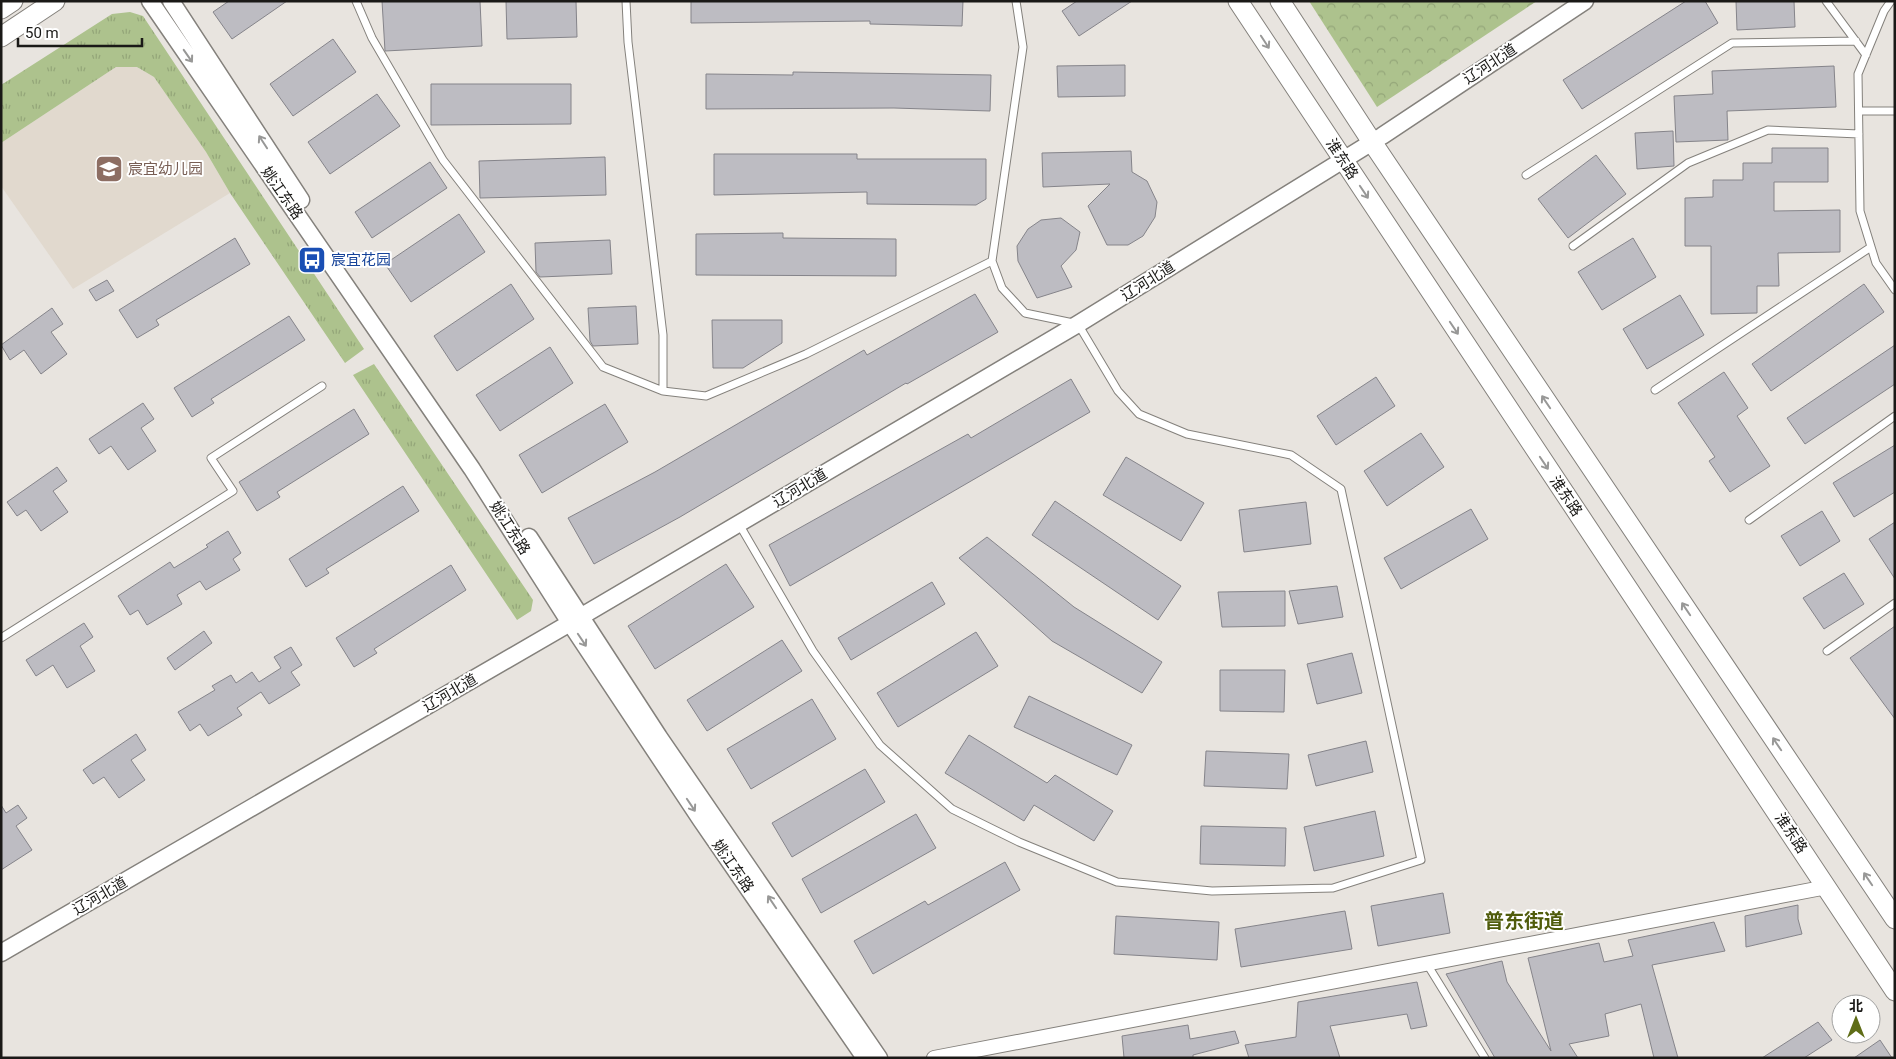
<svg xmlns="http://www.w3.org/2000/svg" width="1896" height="1059" viewBox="0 0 1896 1059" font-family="Roboto,'Noto Sans SC',sans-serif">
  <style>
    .built { fill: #e1d9ce }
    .grass { fill: url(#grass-tufts) }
    .forest { fill: url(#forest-crowns) }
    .building { fill: #bdbcc2; stroke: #85848a }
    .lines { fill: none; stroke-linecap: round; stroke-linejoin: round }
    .service-casing { stroke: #84817c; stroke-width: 9 }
    .minor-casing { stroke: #84817c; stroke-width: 16 }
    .tertiary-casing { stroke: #84817c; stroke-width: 19 }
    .secondary-casing { stroke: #84817c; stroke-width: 21 }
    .service { stroke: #fff; stroke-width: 7 }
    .minor { stroke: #fff; stroke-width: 14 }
    .tertiary { stroke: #fff; stroke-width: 16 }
    .secondary { stroke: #fff; stroke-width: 19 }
    .oneway { stroke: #989897 }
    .labels { text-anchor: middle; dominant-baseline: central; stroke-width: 4; stroke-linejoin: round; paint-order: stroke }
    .street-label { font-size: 15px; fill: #1a1917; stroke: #fff }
    .education-label { font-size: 15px; fill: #785e54; stroke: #fff; text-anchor: start }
    .transit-label { font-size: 15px; fill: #164399; stroke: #fff; text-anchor: start }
    .district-label { font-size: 20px; font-weight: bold; fill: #505c0b; stroke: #fff }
  </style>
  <defs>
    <pattern id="grass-tufts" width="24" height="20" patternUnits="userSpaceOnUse" patternTransform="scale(1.25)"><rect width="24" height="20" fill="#adc28d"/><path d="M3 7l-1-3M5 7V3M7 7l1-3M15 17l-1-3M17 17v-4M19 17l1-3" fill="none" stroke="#94a679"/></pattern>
    <pattern id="forest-crowns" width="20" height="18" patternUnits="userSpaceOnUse" patternTransform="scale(1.25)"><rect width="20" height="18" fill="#adc28d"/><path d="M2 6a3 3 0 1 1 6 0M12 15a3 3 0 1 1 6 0" fill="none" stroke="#94a679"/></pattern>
  </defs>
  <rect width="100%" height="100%" fill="#e8e4df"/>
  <path class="built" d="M 116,67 L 137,67 L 154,77 L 206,152 L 230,193 L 73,289 L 1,186 L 1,143 Z"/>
  <path class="grass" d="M 130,12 L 143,16 L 364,349 L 345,363 L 230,193 L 206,152 L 154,77 L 137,67 L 116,67 L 1,143 L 1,85 L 112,14 Z
    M 374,364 L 533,600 L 531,611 L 517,620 L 353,375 Z"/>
  <path class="forest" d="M 1309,1 L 1537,1 L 1377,107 Z"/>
  <path class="building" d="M 229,1 L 287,1 L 232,39 L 213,12 Z
    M 382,1 L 480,1 L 482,46 L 385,51 Z
    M 506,1 L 576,1 L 577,37 L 507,39 Z
    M 691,1 L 963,1 L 962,26 L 870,24 L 870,21 L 691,23 Z
    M 1077,1 L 1132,1 L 1079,36 L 1062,11 Z
    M 1686,1 L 1705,1 L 1718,23 L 1582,109 L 1563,80 Z
    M 1736,1 L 1794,1 L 1795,27 L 1737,30 Z
    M 333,39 L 356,72 L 293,116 L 270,84 Z
    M 1125,65 L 1125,96 L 1058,97 L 1057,66 Z
    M 1834,66 L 1836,107 L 1727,111 L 1728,140 L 1676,142 L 1674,96 L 1713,94 L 1712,71 Z
    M 793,72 L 991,75 L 990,111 L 894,108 L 706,109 L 706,74 L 793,75 Z
    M 431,84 L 571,84 L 571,124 L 431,125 Z
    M 377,94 L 400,126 L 330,174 L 308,142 Z
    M 1673,131 L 1674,166 L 1637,169 L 1635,133 Z
    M 1772,148 L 1828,148 L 1828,182 L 1774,182 L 1774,211 L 1840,210 L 1840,252 L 1778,253 L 1779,286 L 1757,286 L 1757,313 L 1711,314 L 1711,246 L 1685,246 L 1685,198 L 1713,197 L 1713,180 L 1743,180 L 1743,163 L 1772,163 Z
    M 1131,151 L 1132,172 L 1147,181 L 1157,202 L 1155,217 L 1143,236 L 1128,245 L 1107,245 L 1088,206 L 1110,184 L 1043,187 L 1042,153 Z
    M 714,154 L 857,154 L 857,159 L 986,159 L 986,199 L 976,205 L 867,204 L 867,192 L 714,195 Z
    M 1596,155 L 1626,194 L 1568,238 L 1538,199 Z
    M 605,157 L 606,195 L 480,198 L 479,161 Z
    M 430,162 L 447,188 L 372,238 L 355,212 Z
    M 459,214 L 485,252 L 411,302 L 385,264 Z
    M 1061,218 L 1080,232 L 1076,250 L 1061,266 L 1072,287 L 1037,298 L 1018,261 L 1017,246 L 1028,229 L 1041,220 Z
    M 783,233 L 783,238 L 896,239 L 896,276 L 696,275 L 696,234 Z
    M 235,238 L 250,264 L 156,320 L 159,325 L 137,338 L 119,310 Z
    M 1633,238 L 1656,277 L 1602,310 L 1578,272 Z
    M 610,240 L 612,274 L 540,277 L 536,272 L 535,243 Z
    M 107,280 L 114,291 L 96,301 L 89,290 Z
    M 511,284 L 534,319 L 457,371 L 434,336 Z
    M 1864,284 L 1884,312 L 1771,391 L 1752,364 Z
    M 975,294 L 998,332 L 907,384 L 906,383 L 680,517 L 594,564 L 568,518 L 655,472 L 864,350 L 867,355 Z
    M 1680,295 L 1704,335 L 1647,369 L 1623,329 Z
    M 636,306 L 638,344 L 593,346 L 590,341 L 588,308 Z
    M 52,308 L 63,324 L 51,332 L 67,354 L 41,374 L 24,350 L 10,360 L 1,345 Z
    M 289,316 L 305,340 L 211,399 L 214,403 L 192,417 L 174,388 Z
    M 712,320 L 782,320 L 782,343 L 743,368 L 713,368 Z
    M 1895,345 L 1895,384 L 1805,444 L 1787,418 Z
    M 550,347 L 573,383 L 500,431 L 476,395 Z
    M 1724,372 L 1748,408 L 1737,416 L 1770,466 L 1730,492 L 1709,461 L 1715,457 L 1678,403 Z
    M 1376,377 L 1395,406 L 1336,445 L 1317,416 Z
    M 1071,379 L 1090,412 L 790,586 L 769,545 L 968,434 L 971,438 Z
    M 143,403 L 154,419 L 141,428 L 156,451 L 128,470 L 111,446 L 99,454 L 89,439 Z
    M 605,404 L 628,442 L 542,493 L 519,455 Z
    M 354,409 L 369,434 L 277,492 L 280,497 L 257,511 L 239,482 Z
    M 1421,433 L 1444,467 L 1387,506 L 1364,471 Z
    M 1895,445 L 1895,492 L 1854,517 L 1833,483 Z
    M 1126,457 L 1204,503 L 1181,541 L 1103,495 Z
    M 57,467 L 67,481 L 53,491 L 68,512 L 41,531 L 26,510 L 17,516 L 7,502 Z
    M 403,486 L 419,511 L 326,569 L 329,573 L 306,587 L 289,559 Z
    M 1055,501 L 1181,586 L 1158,620 L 1032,535 Z
    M 1306,502 L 1311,544 L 1244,552 L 1239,510 Z
    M 1471,509 L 1488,539 L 1401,589 L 1384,558 Z
    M 1822,511 L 1840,541 L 1800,566 L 1781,536 Z
    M 1895,522 L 1895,579 L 1869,539 Z
    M 228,531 L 241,553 L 233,559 L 240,570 L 206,590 L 200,581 L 177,595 L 182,604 L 147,625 L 138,610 L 130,615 L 118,596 L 170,562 L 174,568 L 208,547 L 206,545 Z
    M 987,537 L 1074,607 L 1162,662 L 1142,693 L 1052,641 L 959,558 Z
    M 726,564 L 754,607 L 655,669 L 628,626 Z
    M 451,565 L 466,590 L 374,649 L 377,653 L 354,667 L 336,638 Z
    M 1844,573 L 1864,604 L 1824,629 L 1803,598 Z
    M 932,582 L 945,604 L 851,660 L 838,638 Z
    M 1337,586 L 1343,617 L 1298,624 L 1289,591 Z
    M 1285,591 L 1285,626 L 1222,627 L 1218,592 Z
    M 84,623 L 93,637 L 80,646 L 95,671 L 67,688 L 53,665 L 36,676 L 26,660 Z
    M 1895,626 L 1895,719 L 1850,658 Z
    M 204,631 L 212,643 L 175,670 L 167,658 Z
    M 976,632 L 998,666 L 898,727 L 877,693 Z
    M 782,640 L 802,671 L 707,731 L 687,700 Z
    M 291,647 L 302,665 L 291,672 L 300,685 L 269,704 L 261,692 L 237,708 L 242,715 L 208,736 L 200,724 L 190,731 L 178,712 L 215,690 L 212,686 L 231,675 L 236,683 L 252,672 L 259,682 L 281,668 L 274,657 Z
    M 1352,653 L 1362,693 L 1317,704 L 1307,664 Z
    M 1220,670 L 1285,670 L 1284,712 L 1220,711 Z
    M 1029,696 L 1132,745 L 1117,775 L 1014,727 Z
    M 812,699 L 836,739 L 751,789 L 727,749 Z
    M 136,734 L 146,750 L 131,760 L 145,780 L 119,798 L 104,777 L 93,784 L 83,770 Z
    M 969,735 L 1047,783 L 1055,775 L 1113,811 L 1094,841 L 1034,805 L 1024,821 L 945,773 Z
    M 1366,741 L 1373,772 L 1316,786 L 1308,755 Z
    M 1206,751 L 1289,754 L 1287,789 L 1204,786 Z
    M 865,769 L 885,802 L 792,857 L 772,823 Z
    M 1,805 L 6,813 L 18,805 L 27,818 L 16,826 L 32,850 L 1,870 Z
    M 1375,811 L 1384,856 L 1314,871 L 1304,827 Z
    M 916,814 L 936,848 L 821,913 L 802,879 Z
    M 1201,826 L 1286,828 L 1285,866 L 1200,864 Z
    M 1005,862 L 1020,890 L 873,974 L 854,941 L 925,901 L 928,905 Z
    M 1443,893 L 1450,933 L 1378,946 L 1371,906 Z
    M 1798,905 L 1798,919 L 1802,934 L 1746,947 L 1745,916 Z
    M 1345,911 L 1352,949 L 1241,967 L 1235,929 Z
    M 1116,916 L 1219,922 L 1217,960 L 1114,954 Z
    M 1714,922 L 1725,951 L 1652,965 L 1678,1058 L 1654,1058 L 1641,1004 L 1605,1014 L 1609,1036 L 1569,1044 L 1578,1058 L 1495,1058 L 1446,974 L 1502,961 L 1507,982 L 1551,1051 L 1528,958 L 1599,943 L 1604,962 L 1633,956 L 1628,940 Z
    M 1417,982 L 1427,1026 L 1411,1029 L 1407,1014 L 1330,1026 L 1340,1058 L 1249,1058 L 1245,1045 L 1296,1037 L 1298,1002 Z
    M 1818,1022 L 1832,1040 L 1804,1058 L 1762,1058 Z
    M 1188,1025 L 1190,1039 L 1235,1031 L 1239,1043 L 1193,1055 L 1193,1058 L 1124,1058 L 1122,1036 Z
    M 1880,1040 L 1892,1058 L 1854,1058 Z"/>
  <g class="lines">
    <g class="service-casing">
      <path id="service" d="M 356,1 L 372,38 L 443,160 L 603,367 L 663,391 L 706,396 L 806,354 L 992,261
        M 626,1 L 628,42 L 663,335 L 663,391
        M 1826,1 L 1866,55
        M 1891,1 L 1884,11 L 1858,74 L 1860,211 L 1876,263 L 1895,290
        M 1859,111 L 1895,111
        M 1526,175 L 1732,43 L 1856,41
        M 1573,246 L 1688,163 L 1768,130 L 1859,134
        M 1655,390 L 1871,247
        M 1749,520 L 1895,416
        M 739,524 L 813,651 L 880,745 L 952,809 L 1019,842 L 1117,882 L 1212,891 L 1333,888 L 1421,860 L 1341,489 L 1291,455 L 1187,434 L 1139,414 L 1118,391 L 1078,324 L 1025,313 L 1002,288 L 992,261 L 1023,47 L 1016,1
        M 1,638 L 233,491 L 211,458 L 322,386
        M 1827,651 L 1895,603
        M 1427,964 L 1485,1058"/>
    </g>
    <g class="minor-casing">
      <path id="minor" d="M 934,1058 L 1827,887"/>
    </g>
    <g class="tertiary-casing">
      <path id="tertiary" d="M 150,1 L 472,469 L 570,623 L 701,820 L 865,1058
        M 171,1 L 301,200
        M 529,537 L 659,737 L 879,1058
        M 1,953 L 570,623 L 1078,324 L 1382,136 L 1585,1"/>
    </g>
    <g class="secondary-casing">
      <path id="secondary" d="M 1238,1 L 1895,991
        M 1280,1 L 1372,142 L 1895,919
        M 1,9 L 13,1
        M 1,37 L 55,1"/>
    </g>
    <use href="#service" class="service"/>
    <use href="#minor" class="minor"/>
    <use href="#tertiary" class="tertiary"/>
    <use href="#secondary" class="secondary"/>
  </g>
  <defs><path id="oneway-shaft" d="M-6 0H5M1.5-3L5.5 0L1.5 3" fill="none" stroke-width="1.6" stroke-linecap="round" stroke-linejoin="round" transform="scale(1.25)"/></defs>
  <g class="oneway">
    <use href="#oneway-shaft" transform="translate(1265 42) rotate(57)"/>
    <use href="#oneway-shaft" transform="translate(188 56) rotate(55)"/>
    <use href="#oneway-shaft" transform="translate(263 142) rotate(-123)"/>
    <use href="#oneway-shaft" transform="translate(1364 192) rotate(56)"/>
    <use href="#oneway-shaft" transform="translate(1454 328) rotate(56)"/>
    <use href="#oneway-shaft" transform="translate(1546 402) rotate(-124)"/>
    <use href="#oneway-shaft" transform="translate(1544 463) rotate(56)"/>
    <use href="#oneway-shaft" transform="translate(1686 609) rotate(-124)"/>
    <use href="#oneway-shaft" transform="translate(582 640) rotate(56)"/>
    <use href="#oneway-shaft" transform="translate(1777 744) rotate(-124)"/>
    <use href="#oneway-shaft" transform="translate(691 805) rotate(56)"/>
    <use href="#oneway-shaft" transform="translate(1868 879) rotate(-124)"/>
    <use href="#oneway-shaft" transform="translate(772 902) rotate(-124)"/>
  </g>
  <defs>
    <g id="school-square" transform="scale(1.4375)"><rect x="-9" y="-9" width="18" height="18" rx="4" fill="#8d6e63" stroke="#fff"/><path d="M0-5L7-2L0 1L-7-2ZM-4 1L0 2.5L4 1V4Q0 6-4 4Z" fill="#fff"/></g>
    <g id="bus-square" transform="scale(1.4375)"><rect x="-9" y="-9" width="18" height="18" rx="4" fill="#1a4fb4" stroke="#fff"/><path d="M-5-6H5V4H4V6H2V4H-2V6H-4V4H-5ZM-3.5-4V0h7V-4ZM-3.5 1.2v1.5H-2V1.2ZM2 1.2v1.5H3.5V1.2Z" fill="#fff"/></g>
  </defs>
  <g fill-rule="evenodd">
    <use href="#school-square" x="109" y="169"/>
    <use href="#bus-square" x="312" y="260"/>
  </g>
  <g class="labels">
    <g class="street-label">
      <text transform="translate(1490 64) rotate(-33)">辽河北道</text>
      <text transform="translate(1342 159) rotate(57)">淮东路</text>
      <text transform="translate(282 193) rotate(55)">姚江东路</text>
      <text transform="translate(1148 281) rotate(-32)">辽河北道</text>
      <text transform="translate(800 488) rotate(-31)">辽河北道</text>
      <text transform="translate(1566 496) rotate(56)">淮东路</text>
      <text transform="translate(510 528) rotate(57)">姚江东路</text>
      <text transform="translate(450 693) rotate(-30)">辽河北道</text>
      <text transform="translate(1791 833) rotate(56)">淮东路</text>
      <text transform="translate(733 866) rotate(55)">姚江东路</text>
      <text transform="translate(100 896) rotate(-30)">辽河北道</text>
    </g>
    <g class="education-label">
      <text x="128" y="169">宸宜幼儿园</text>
    </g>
    <g class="transit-label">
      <text x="331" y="260">宸宜花园</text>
    </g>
    <g class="district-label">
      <text x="1524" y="921">普东街道</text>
    </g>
  </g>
  <rect width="1896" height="1059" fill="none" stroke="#1a1917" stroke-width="5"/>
  <g transform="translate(1856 1019)"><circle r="24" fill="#ffffff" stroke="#a3a3a2"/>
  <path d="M0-4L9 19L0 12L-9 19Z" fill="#5f6d17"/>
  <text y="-8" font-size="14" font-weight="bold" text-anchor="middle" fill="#1a1917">北</text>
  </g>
  <path d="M18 38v8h124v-8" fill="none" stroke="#1a1917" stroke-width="2.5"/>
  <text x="25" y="38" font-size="15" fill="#1a1917" stroke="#ffffff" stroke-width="4" paint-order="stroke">50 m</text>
</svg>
